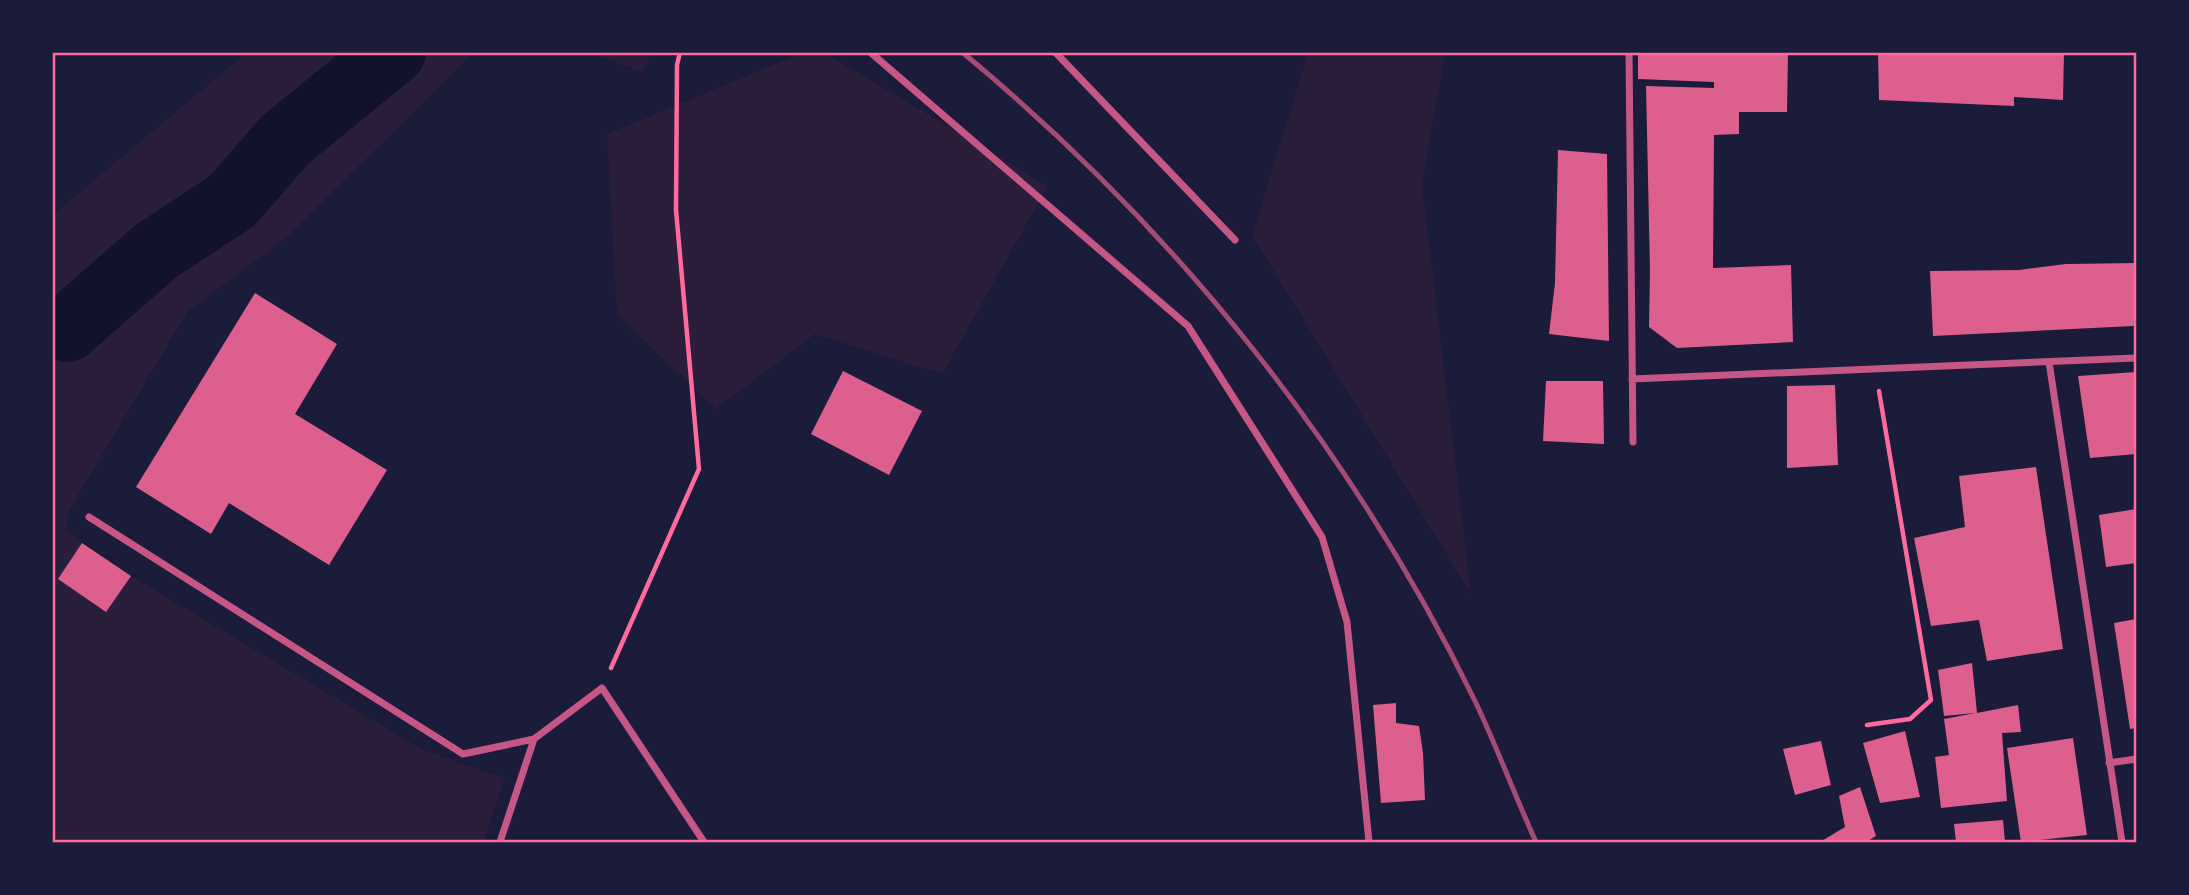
<svg xmlns="http://www.w3.org/2000/svg" width="2189" height="895" viewBox="0 0 2189 895" font-family="Mulish,sans-serif">
  <style>
    .green { fill: #2a1e3b }
    .lines { fill: none; stroke-linecap: round; stroke-linejoin: round }
    .river { stroke: #12122b; stroke-width: 66 }
    .building { fill: #dd5f8e }
    .path { stroke: #ff6b9d; stroke-width: 4.5 }
    .minor { stroke: #c65784; stroke-width: 7 }
    .rail { stroke: #a44b75; stroke-width: 5 }
    .neatline { fill: none; stroke: #ff6b9d; stroke-width: 2.5 }
  </style>
  <rect width="100%" height="100%" fill="#1b1b3a"/>
  <path class="green" d="M 246,53 L 473,53 L 286,238 L 188,311 L 68,512 L 67,531 L 82,543 L 58,579 L 106,611 L 131,576 L 423,750 L 505,778 L 483,842 L 53,842 L 53,215 Z
    M 591,53 L 652,53 L 642,72 Z
    M 802,53 L 825,53 L 1048,186 L 942,374 L 815,334 L 716,409 L 617,315 L 607,134 Z
    M 1308,53 L 1445,53 L 1422,184 L 1471,594 L 1252,235 Z"/>
  <g class="lines">
    <path class="river" d="M 67,329 L 156,251 L 232,201 L 285,140 L 393,52"/>
  </g>
  <path class="building" d="M 1638,52 L 1788,52 L 1787,112 L 1739,112 L 1739,134 L 1714,135 L 1713,268 L 1791,265 L 1793,342 L 1677,348 L 1649,327 L 1650,270 L 1646,86 L 1714,88 L 1714,82 L 1638,79 Z
    M 1878,52 L 2064,52 L 2063,100 L 2014,97 L 2014,106 L 1879,100 Z
    M 1558,150 L 1607,154 L 1609,341 L 1549,334 L 1555,283 Z
    M 2136,263 L 2136,323 L 2133,326 L 1933,336 L 1930,271 L 2019,270 L 2066,264 Z
    M 255,293 L 337,344 L 295,414 L 387,470 L 329,565 L 229,503 L 211,534 L 136,487 Z
    M 843,371 L 922,411 L 889,475 L 811,434 Z
    M 2136,372 L 2136,454 L 2090,458 L 2078,376 Z
    M 1546,381 L 1603,381 L 1604,444 L 1543,441 Z
    M 1835,385 L 1838,465 L 1787,468 L 1787,386 Z
    M 2036,467 L 2063,649 L 1987,661 L 1979,620 L 1931,626 L 1914,538 L 1965,527 L 1959,476 Z
    M 2136,509 L 2136,563 L 2106,567 L 2099,515 Z
    M 82,543 L 131,576 L 106,612 L 58,579 Z
    M 2136,619 L 2136,728 L 2130,729 L 2114,623 Z
    M 1972,663 L 1977,713 L 2018,705 L 2021,732 L 2002,733 L 2007,801 L 1941,808 L 1935,757 L 1949,755 L 1944,719 L 1975,713 L 1944,716 L 1938,670 Z
    M 1396,703 L 1396,723 L 1419,726 L 1423,753 L 1425,800 L 1381,803 L 1373,705 Z
    M 1905,731 L 1920,797 L 1880,803 L 1863,743 Z
    M 2073,738 L 2087,835 L 2021,842 L 2007,748 Z
    M 1821,741 L 1831,785 L 1795,795 L 1783,749 Z
    M 1860,787 L 1876,836 L 1866,842 L 1820,842 L 1845,827 L 1839,796 Z
    M 2003,820 L 2005,842 L 1956,842 L 1954,824 Z"/>
  <g class="lines">
    <path class="path" d="M 611,668 L 699,469 L 676,210 L 677,65 L 680,52
      M 1867,725 L 1910,719 L 1931,700 L 1879,391"/>
    <path class="minor" d="M 870,52 L 1188,326 L 1322,537 L 1347,622 L 1369,842
      M 1055,52 L 1235,240
      M 1629,52 L 1633,442
      M 2049,362 L 2122,842
      M 1632,379 L 2136,358
      M 89,517 L 463,754 L 534,739
      M 2109,763 L 2136,759
      M 500,842 L 534,739 L 602,688 L 704,842"/>
    <path class="rail" d="M 962,52 C 1176,229 1354,452 1475,701 C 1497,747 1515,796 1536,842"/>
  </g>
  <rect width="2189" height="895" fill="none" stroke="#1b1b3a" stroke-width="108"/>
  <rect x="54" y="54" width="2081" height="787" class="neatline"/>
</svg>
